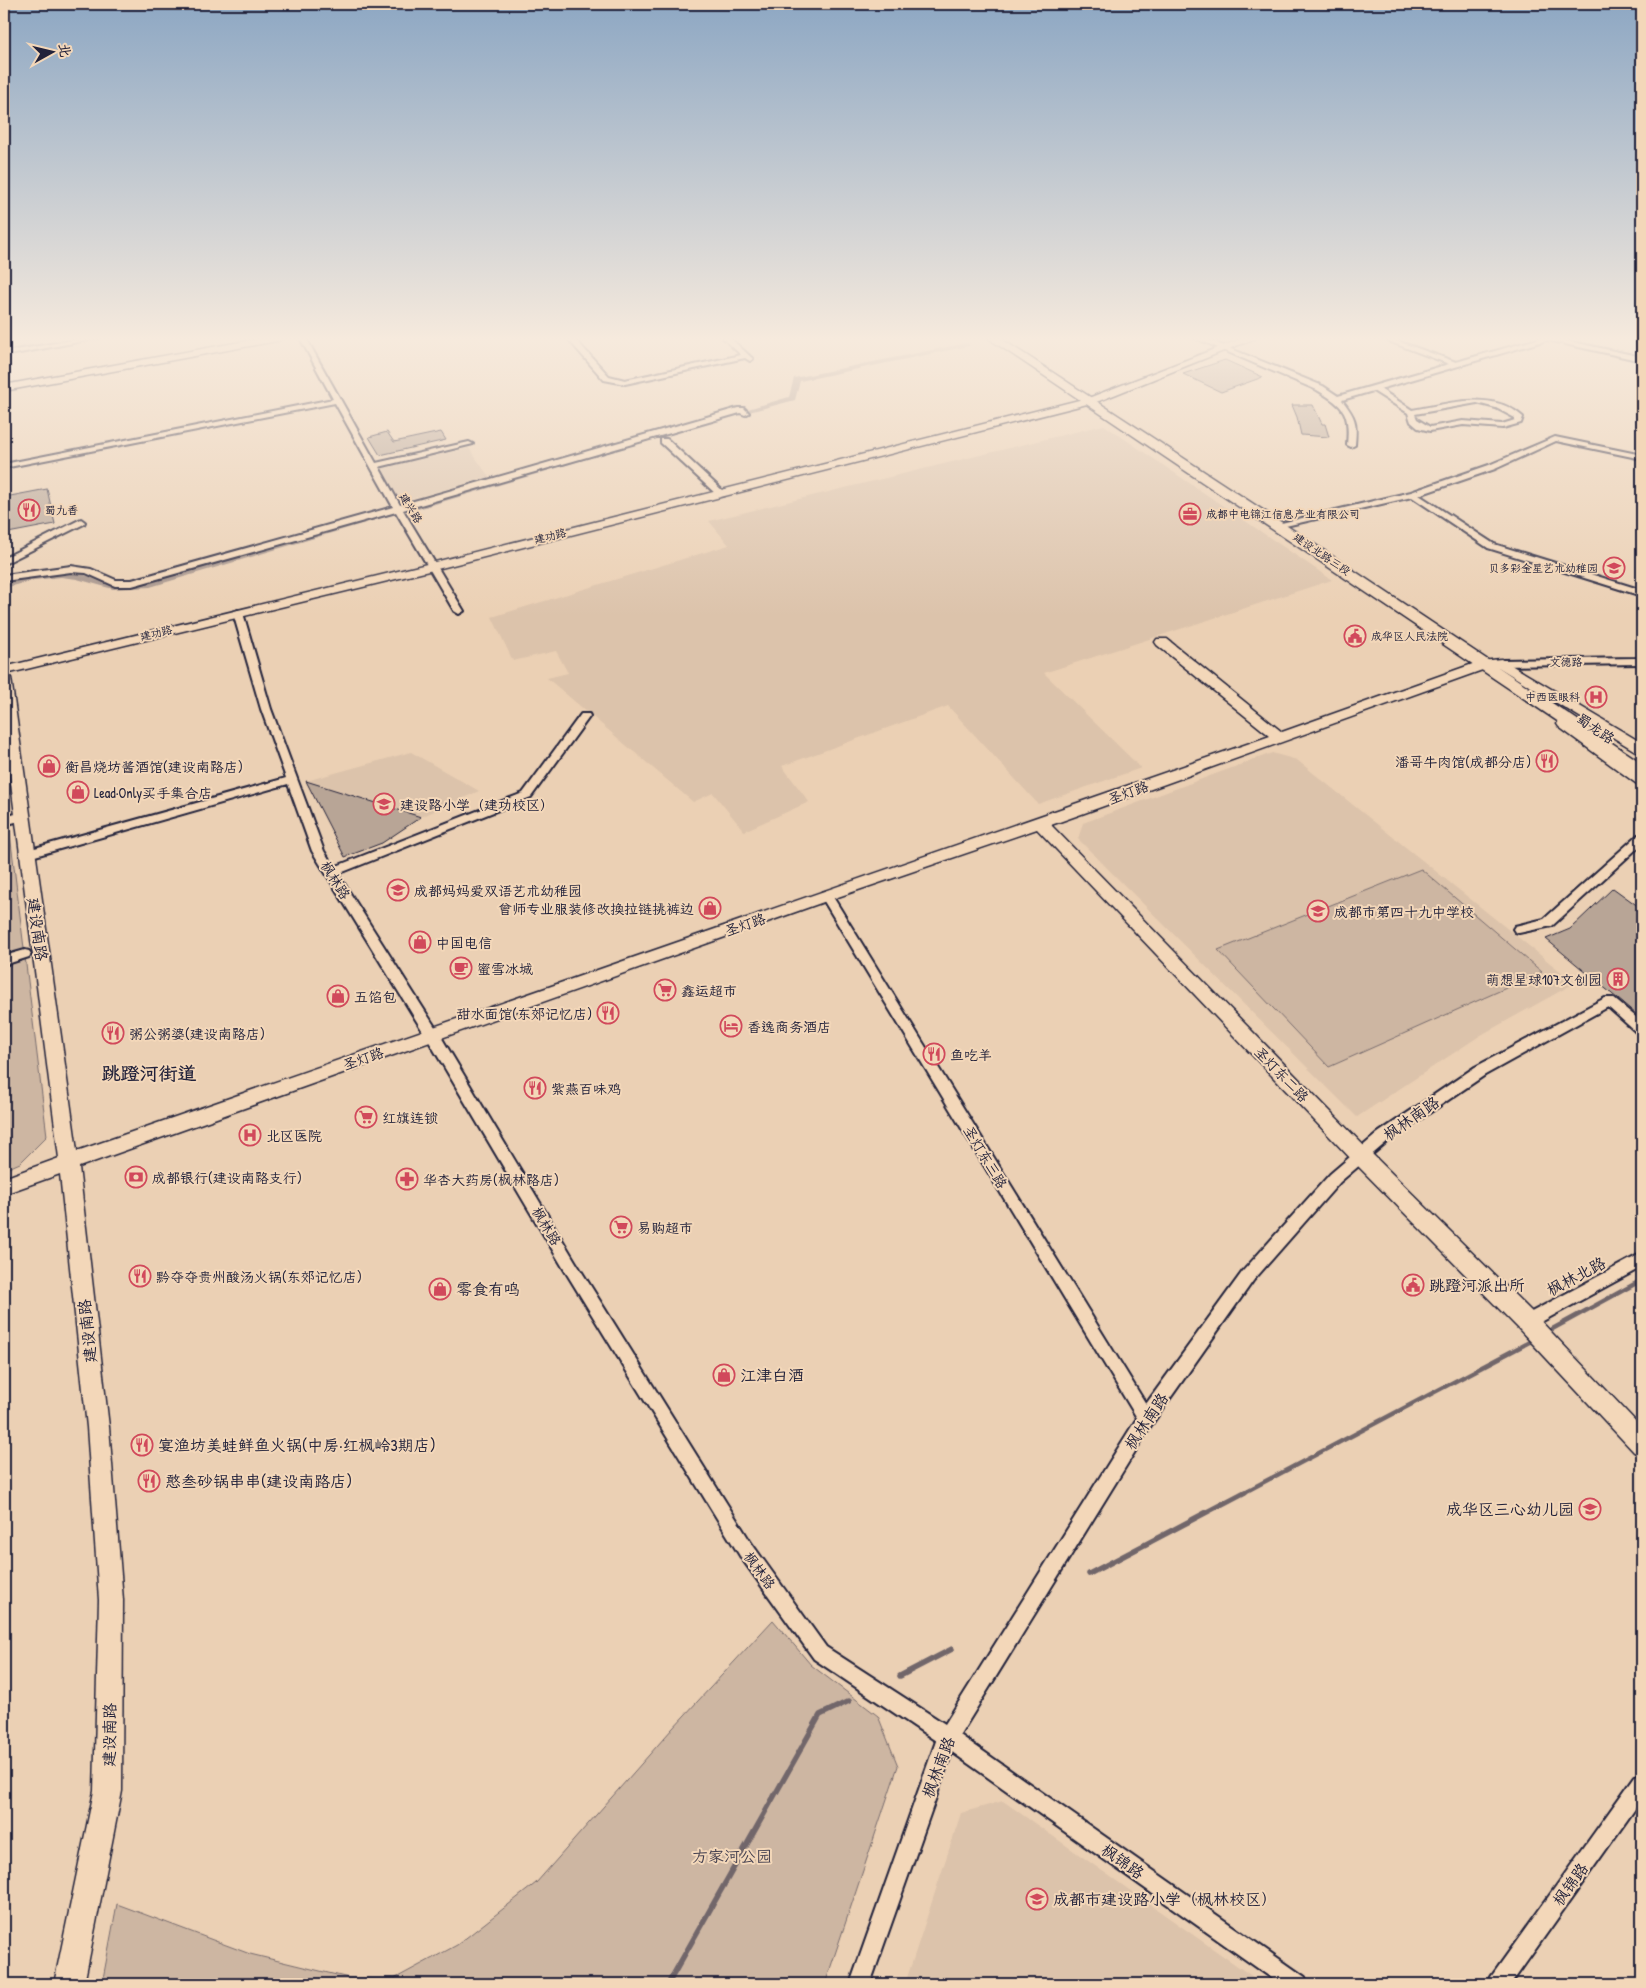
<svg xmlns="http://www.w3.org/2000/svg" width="1646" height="1988" viewBox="0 0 1646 1988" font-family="'Patrick Hand','LXGW WenKai TC',sans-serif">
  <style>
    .built { fill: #dcc3ab }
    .green { fill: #cdb6a2; stroke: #786c6e }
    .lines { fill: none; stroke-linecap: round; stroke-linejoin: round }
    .stream-far1 { stroke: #71666b; stroke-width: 4.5 }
    .stream { stroke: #71666b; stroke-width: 5.5 }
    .canal { fill: #a6948b; fill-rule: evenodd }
    .building { fill: #b8a596; stroke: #22223b }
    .street-casing { stroke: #22223b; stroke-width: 4 }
    .secondary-casing { stroke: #22223b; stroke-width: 3 }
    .primary-casing { stroke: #22223b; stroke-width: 3 }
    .street { fill: #f3d7b9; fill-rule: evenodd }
    .secondary { fill: #f3d7b9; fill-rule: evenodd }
    .primary { fill: #f3d7b9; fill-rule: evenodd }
    .labels { text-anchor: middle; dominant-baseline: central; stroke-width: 4; stroke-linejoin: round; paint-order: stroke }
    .far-street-label { font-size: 11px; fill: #22223b; stroke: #f3d7b9 }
    .far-poi-label { font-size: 11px; fill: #22223b; stroke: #f3d7b9; text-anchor: start }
    .street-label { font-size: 14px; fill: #22223b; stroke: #f3d7b9 }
    .poi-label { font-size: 14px; fill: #22223b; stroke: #f3d7b9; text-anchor: start }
    .near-street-label { font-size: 16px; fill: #22223b; stroke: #f3d7b9 }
    .near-poi-label { font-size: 16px; fill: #22223b; stroke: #f3d7b9; text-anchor: start }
    .near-park-label { font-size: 16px; fill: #444050; stroke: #f3d7b9 }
    .district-label { font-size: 19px; font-weight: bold; fill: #22223b; stroke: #f3d7b9 }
  </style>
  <rect width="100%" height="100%" fill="#ebd0b4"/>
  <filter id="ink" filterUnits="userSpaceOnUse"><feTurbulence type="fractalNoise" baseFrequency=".02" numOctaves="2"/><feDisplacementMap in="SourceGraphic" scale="10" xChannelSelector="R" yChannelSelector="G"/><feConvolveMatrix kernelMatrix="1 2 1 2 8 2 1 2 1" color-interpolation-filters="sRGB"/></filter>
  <g filter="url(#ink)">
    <path class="built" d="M 4,338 L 87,338 L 4,353 Z
      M 1104,425 L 1332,580 L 1044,673 L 1141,768 L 1038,804 L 948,706 L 782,766 L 809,802 L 744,831 L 713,793 L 693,802 L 547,678 L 568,673 L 556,651 L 513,661 L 492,617 L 729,545 L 709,521 Z
      M 469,448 L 489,477 L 400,502 L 382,468 Z
      M 411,752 L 479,791 L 421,817 L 382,843 L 345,857 L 306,781 Z
      M 1272,753 L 1297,760 L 1575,983 L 1481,1035 L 1357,1117 L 1078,839 L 1083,823 Z
      M 1003,1801 L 1263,1984 L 905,1984 L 961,1813 Z"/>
    <path class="green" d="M 4,785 L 47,1136 L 20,1163 L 4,1170 Z
      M 1421,869 L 1542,972 L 1329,1067 L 1218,950 Z
      M 773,1620 L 811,1665 L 878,1716 L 898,1766 L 825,1984 L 102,1984 L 117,1904 L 250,1954 L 349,1978 L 394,1979 L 457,1945 L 536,1883 L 672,1729 Z"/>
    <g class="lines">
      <path class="stream-far1" d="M 1545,1333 L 1642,1280
        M 1243,1493 L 1535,1339"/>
      <path class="stream" d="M 1089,1574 L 1245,1492
        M 900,1676 L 952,1649
        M 668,1984 L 820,1715 L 849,1701"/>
      <path class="canal" d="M 967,343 L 970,345 L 969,346 L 800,381 L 795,400 L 745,413 L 741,411 L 789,397 L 794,378 Z
        M 725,414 L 732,416 L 415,510 L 408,508 Z
        M 385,513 L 392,515 L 150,587 L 113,589 L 77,579 L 61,577 L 34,580 L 4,588 L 4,582 L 34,574 L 61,571 L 78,573 L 113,583 L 149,581 Z"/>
    </g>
    <path class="building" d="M 1225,360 L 1263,377 L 1221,392 L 1183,374 Z
      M 1292,405 L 1313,405 L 1322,424 L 1325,424 L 1329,437 L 1301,435 L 1297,417 Z
      M 387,432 L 394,442 L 441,432 L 446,440 L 380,455 L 369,437 Z
      M 47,489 L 55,524 L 8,533 L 5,497 Z
      M 306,781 L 421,817 L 382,843 L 345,857 Z
      M 1613,888 L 1642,909 L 1642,1019 L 1546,939 L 1570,929 Z"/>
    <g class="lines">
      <g class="street-casing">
        <path id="street" d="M 85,338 L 99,338 L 4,356 L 4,352 Z
          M 300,338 L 306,338 L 376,463 L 469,442 L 473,444 L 379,467 L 400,505 L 738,408 L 744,408 L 749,413 L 745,415 L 740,413 L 403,510 L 464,611 L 459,614 L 454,611 L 396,512 L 132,586 L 115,586 L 86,573 L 71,572 L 4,581 L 4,575 L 71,566 L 91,569 L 116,580 L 132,580 L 393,507 L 335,403 L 4,468 L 4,464 L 333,399 Z
          M 567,338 L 574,338 L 609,376 L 625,380 L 741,355 L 723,338 L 730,338 L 753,359 L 750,361 L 745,358 L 625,384 L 604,380 Z
          M 1195,338 L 1204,338 L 1323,386 L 1338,396 L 1449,364 L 1380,338 L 1389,338 L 1456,362 L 1541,338 L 1554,338 L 1642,357 L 1642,361 L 1547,340 L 1380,389 L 1412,410 C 1449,404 1492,389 1523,417 L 1521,423 L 1503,428 L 1463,425 L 1430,431 L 1418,428 L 1411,422 L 1408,413 L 1373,391 L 1342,400 C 1356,418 1357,422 1355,445 L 1351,447 L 1347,445 C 1350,412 1345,407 1317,390 ZM 1477,403 L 1496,408 L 1515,418 L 1515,420 L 1502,424 L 1463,421 L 1430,427 L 1417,419 L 1415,414 Z
          M 1642,344 L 1642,348 L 1639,347 L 1639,345 Z
          M 1555,437 L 1642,455 L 1642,459 L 1556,441 L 1495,469 L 1419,495 L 1494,544 L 1642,590 L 1642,596 L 1488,548 L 1412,497 L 1277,528 L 1273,525 L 1411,492 L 1489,465 Z
          M 661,439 L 667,439 L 723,491 L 723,495 L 717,495 L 661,443 Z
          M 81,519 L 85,522 L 84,524 L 4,564 L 4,558 Z
          M 238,610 L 243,613 L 271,709 L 324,851 L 334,867 L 523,793 L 581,714 L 589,714 L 590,716 L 531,797 L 338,874 L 437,1030 L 575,1261 L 752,1544 L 826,1647 L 945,1724 L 1137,1418 L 822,898 L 820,895 L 822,892 L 830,892 L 1146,1404 L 1243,1271 L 1330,1174 L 1378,1133 L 1475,1067 L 1605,998 L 1613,998 L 1642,1022 L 1642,1034 L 1637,1033 L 1608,1007 L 1485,1075 L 1388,1141 L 1340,1182 L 1253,1281 L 1152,1424 L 960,1735 L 1305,1977 L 1308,1984 L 1280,1984 L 952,1752 L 870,1984 L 850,1984 L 936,1741 L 814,1659 L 740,1556 L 565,1271 L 427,1038 L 312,851 L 288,784 L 28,858 L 22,854 L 24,851 L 286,778 L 261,709 L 233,613 Z
          M 1642,655 L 1641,664 L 1501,666 L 1496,663 L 1501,660 L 1637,658 Z
          M 23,812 L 27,813 L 28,816 L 27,819 L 4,825 L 4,817 Z
          M 1642,834 L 1642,844 L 1552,926 L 1519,933 L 1515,932 L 1513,929 L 1515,926 L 1544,919 L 1638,835 Z
          M 25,950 L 29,951 L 31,954 L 29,957 L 4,965 L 4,956 Z
          M 1642,1253 L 1642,1267 L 1532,1327 L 1527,1329 L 1522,1327 L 1519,1322 L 1522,1317 Z
          M 1642,1773 L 1642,1799 L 1511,1984 L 1488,1984 L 1491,1977 L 1635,1776 Z"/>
      </g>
      <g class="secondary-casing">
        <path id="secondary" d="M 262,338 L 282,338 L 277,341 L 4,391 L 4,385 Z
          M 1243,338 L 1256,338 L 1099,401 L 437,569 L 6,674 L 11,678 L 77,1151 L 1270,736 L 1157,645 L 1155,642 L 1157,639 L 1167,639 L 1282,732 L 1481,661 L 1501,659 L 1642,743 L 1642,753 L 1637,752 L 1498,667 L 1488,668 L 1051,825 L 1368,1150 L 1535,1315 L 1642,1428 L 1642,1455 L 1634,1452 L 1519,1329 L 1354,1162 L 1037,829 L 832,899 L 79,1167 L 109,1427 L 123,1600 L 122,1791 L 84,1984 L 54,1984 L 94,1791 L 99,1600 L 87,1427 L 60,1174 L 4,1194 L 4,1178 L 59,1158 L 4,729 L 4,667 L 431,563 L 1091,397 Z
          M 1642,657 L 1642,666 L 1637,665 L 1634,661 L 1636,658 Z
          M 1564,720 L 1569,721 L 1642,774 L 1642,786 L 1637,784 L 1559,727 L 1557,724 L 1559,721 Z"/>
      </g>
      <g class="primary-casing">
        <path id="primary" d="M 988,338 L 1000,338 L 1281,522 L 1642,763 L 1642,775 L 1636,774 Z"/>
      </g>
      <use href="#street" class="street"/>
      <use href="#secondary" class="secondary"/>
      <use href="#primary" class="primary"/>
    </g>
  </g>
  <linearGradient id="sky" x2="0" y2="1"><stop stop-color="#8da7c3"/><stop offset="0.55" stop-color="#f6eadd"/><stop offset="1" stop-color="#f6eadd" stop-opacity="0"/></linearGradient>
  <rect width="1646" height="616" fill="url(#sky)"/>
  <defs>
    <g id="restaurant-ring" transform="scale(1.125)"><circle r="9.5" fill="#f3d7b9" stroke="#d1495b" stroke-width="1.5"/><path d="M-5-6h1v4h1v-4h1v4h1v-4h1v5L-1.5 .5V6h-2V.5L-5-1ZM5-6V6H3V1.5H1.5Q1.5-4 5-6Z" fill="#d1495b"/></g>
    <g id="office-ring" transform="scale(1.125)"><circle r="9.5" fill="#f3d7b9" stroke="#d1495b" stroke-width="1.5"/><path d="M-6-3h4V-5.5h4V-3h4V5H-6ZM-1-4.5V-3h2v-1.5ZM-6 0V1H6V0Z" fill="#d1495b"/></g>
    <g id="school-ring" transform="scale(1.125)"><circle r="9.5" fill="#f3d7b9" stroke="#d1495b" stroke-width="1.5"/><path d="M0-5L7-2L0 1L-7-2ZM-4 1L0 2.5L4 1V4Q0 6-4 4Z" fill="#d1495b"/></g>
    <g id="civic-ring" transform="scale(1.125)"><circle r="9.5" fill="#f3d7b9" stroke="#d1495b" stroke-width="1.5"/><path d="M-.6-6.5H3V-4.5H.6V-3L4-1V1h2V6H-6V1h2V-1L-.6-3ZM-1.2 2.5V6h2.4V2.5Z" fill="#d1495b"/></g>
    <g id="hospital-ring" transform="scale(1.125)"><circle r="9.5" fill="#f3d7b9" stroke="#d1495b" stroke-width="1.5"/><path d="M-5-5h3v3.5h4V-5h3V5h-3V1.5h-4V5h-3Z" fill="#d1495b"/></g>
    <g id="shop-ring" transform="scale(1.125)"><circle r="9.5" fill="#f3d7b9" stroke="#d1495b" stroke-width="1.5"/><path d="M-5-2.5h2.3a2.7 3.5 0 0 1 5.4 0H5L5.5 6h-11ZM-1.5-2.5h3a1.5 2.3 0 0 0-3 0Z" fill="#d1495b"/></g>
    <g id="cafe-ring" transform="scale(1.125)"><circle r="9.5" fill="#f3d7b9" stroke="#d1495b" stroke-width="1.5"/><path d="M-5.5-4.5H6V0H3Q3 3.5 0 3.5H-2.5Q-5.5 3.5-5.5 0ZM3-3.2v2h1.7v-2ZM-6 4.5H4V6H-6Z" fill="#d1495b"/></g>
    <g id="building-ring" transform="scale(1.125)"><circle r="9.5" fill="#f3d7b9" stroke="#d1495b" stroke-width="1.5"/><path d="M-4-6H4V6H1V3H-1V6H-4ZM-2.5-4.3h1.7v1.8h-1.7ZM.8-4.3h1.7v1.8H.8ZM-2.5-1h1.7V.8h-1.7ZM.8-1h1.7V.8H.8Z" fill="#d1495b"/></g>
    <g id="supermarket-ring" transform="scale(1.125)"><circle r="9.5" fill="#f3d7b9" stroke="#d1495b" stroke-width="1.5"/><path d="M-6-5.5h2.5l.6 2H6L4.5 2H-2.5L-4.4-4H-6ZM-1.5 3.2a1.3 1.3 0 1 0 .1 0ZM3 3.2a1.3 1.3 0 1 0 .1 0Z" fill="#d1495b"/></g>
    <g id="hotel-ring" transform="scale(1.125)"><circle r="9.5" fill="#f3d7b9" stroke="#d1495b" stroke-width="1.5"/><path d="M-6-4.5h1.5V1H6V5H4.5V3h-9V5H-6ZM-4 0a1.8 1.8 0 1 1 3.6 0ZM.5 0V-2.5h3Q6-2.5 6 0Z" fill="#d1495b"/></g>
    <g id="bank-ring" transform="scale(1.125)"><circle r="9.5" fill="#f3d7b9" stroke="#d1495b" stroke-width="1.5"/><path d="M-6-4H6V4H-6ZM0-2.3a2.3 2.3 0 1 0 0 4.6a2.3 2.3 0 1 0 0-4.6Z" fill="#d1495b"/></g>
    <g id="pharmacy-ring" transform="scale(1.125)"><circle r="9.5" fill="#f3d7b9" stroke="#d1495b" stroke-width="1.5"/><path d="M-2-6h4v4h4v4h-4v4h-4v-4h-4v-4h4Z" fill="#d1495b"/></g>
  </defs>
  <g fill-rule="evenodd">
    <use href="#restaurant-ring" x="29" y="510"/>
    <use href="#office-ring" x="1190" y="514"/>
    <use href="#school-ring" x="1614" y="568"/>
    <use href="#civic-ring" x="1355" y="636"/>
    <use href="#hospital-ring" x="1596" y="697"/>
    <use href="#restaurant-ring" x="1547" y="761"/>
    <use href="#shop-ring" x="49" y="766"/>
    <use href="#shop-ring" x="78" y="792"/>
    <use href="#school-ring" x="384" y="804"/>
    <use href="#school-ring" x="398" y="890"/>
    <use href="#shop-ring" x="710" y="908"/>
    <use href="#school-ring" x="1318" y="911"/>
    <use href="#shop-ring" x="420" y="942"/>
    <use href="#cafe-ring" x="461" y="968"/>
    <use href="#building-ring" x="1618" y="979"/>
    <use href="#supermarket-ring" x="665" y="990"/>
    <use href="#shop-ring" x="338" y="996"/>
    <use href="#restaurant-ring" x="608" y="1013"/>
    <use href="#hotel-ring" x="731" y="1026"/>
    <use href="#restaurant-ring" x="113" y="1033"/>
    <use href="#restaurant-ring" x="934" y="1054"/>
    <use href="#restaurant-ring" x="535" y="1088"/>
    <use href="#supermarket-ring" x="366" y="1117"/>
    <use href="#hospital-ring" x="250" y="1135"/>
    <use href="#bank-ring" x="136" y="1177"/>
    <use href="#pharmacy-ring" x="407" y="1179"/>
    <use href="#supermarket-ring" x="621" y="1227"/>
    <use href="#restaurant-ring" x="140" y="1276"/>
    <use href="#civic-ring" x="1413" y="1285"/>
    <use href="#shop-ring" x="440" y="1289"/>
    <use href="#shop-ring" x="724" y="1375"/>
    <use href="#restaurant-ring" x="142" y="1445"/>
    <use href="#restaurant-ring" x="149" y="1481"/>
    <use href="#school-ring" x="1590" y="1509"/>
    <use href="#school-ring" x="1037" y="1899"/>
  </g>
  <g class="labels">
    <g class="far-street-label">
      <text transform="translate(411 508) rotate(59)">建兴路</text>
      <text transform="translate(550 536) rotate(-14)">建功路</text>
      <text transform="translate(1322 554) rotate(34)">建设北路三段</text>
      <text transform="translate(156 633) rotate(-14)">建功路</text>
      <text transform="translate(1566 662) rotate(-1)">文德路</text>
    </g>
    <g class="far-poi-label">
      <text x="45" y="510">蜀九香</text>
      <text x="1206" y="514">成都中电锦江信息产业有限公司</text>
      <text x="1598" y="568" text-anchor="end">贝多彩金星艺术幼稚园</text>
      <text x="1371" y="636">成华区人民法院</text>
      <text x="1580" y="697" text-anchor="end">中西医眼科</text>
    </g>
    <g class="street-label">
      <text transform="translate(1596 728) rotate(34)">蜀龙路</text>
      <text transform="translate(1128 792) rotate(-20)">圣灯路</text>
      <text transform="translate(336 880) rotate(58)">枫林路</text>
      <text transform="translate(745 924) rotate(-19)">圣灯路</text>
      <text transform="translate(363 1058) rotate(-19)">圣灯路</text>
      <text transform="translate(1282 1074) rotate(46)">圣灯东二路</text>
      <text transform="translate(986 1157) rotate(59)">圣灯东三路</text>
      <text transform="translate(547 1226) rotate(59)">枫林路</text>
      <text transform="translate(760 1570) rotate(54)">枫林路</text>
    </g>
    <g class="poi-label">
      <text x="1531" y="761" text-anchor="end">潘哥牛肉馆(成都分店)</text>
      <text x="65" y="766">衡昌烧坊酱酒馆(建设南路店)</text>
      <text x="94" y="792">Lead·Only买手集合店</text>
      <text x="400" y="804">建设路小学（建功校区）</text>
      <text x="414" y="890">成都妈妈爱双语艺术幼稚园</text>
      <text x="694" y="908" text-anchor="end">曾师专业服装修改换拉链挑裤边</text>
      <text x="1334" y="911">成都市第四十九中学校</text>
      <text x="436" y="942">中国电信</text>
      <text x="477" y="968">蜜雪冰城</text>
      <text x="1602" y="979" text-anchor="end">萌想星球107文创园</text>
      <text x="681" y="990">鑫运超市</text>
      <text x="354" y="996">五馅包</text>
      <text x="592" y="1013" text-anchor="end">甜水面馆(东郊记忆店)</text>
      <text x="747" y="1026">香逸商务酒店</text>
      <text x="129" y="1033">粥公粥婆(建设南路店)</text>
      <text x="950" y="1054">鱼吃羊</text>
      <text x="551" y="1088">紫燕百味鸡</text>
      <text x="382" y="1117">红旗连锁</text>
      <text x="266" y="1135">北区医院</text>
      <text x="152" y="1177">成都银行(建设南路支行)</text>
      <text x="423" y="1179">华杏大药房(枫林路店)</text>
      <text x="637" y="1227">易购超市</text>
      <text x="156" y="1276">黔夺夺贵州酸汤火锅(东郊记忆店)</text>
    </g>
    <g class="near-street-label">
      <text transform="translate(38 929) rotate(82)">建设南路</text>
      <text transform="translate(1411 1118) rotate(-35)">枫林南路</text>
      <text transform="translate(1576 1276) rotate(-28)">枫林北路</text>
      <text transform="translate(87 1331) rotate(-96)">建设南路</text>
      <text transform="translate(1146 1421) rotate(-56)">枫林南路</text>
      <text transform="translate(109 1735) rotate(-89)">建设南路</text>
      <text transform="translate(938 1767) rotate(-69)">枫林南路</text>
      <text transform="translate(1123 1861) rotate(35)">枫锦路</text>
      <text transform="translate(1570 1884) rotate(-54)">枫锦路</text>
    </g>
    <g class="near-poi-label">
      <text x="1429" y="1285">跳蹬河派出所</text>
      <text x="456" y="1289">零食有鸣</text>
      <text x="740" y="1375">江津白酒</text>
      <text x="158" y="1445">宴渔坊美蛙鲜鱼火锅(中房·红枫岭3期店)</text>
      <text x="165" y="1481">憨叁砂锅串串(建设南路店)</text>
      <text x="1574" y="1509" text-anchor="end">成华区三心幼儿园</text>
      <text x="1053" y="1899">成都市建设路小学（枫林校区）</text>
    </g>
    <g class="near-park-label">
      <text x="732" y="1856">方家河公园</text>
    </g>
    <g class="district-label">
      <text x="149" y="1073">跳蹬河街道</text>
    </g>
  </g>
  <rect width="1646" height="1988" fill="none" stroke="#f3d7b9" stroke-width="20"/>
  <rect x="10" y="10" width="1626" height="1968" fill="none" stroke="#22223b" stroke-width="2" filter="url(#ink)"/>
  <g transform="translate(52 52) rotate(82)" stroke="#f3d7b9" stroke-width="4" paint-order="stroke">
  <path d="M0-4L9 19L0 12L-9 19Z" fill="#22223b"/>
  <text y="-8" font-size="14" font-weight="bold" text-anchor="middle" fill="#22223b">北</text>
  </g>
</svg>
